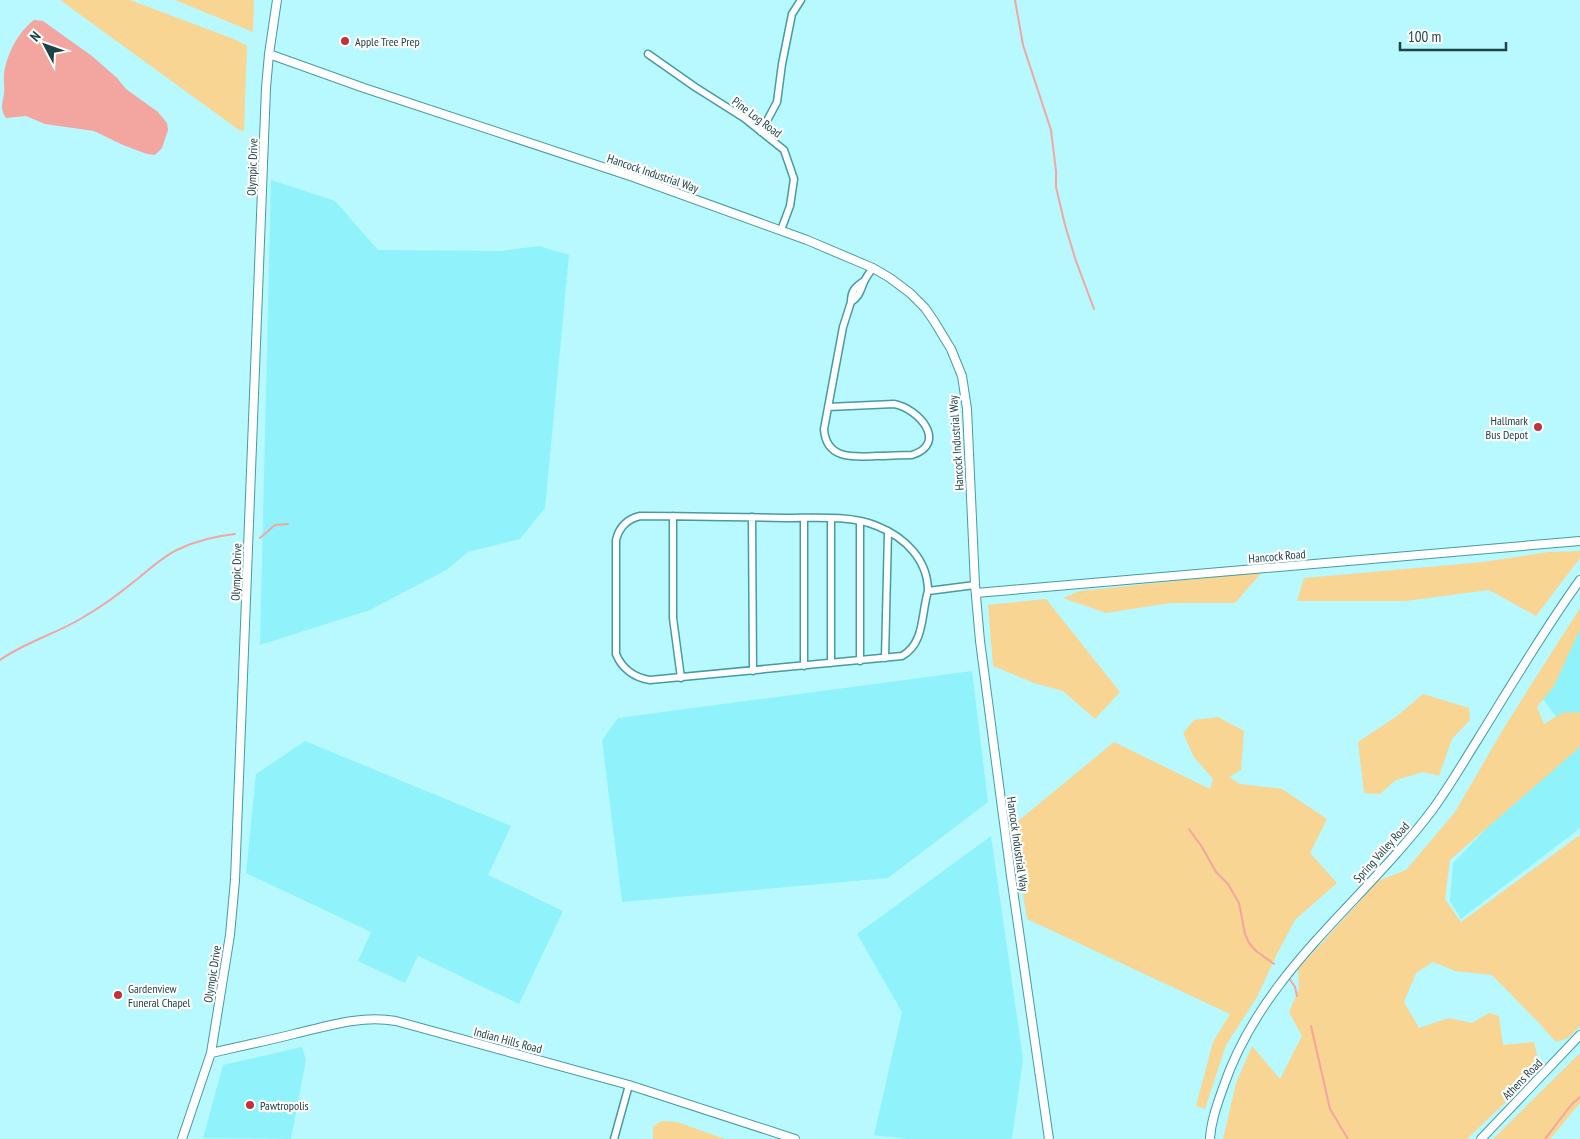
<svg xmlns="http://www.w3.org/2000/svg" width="1580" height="1139" viewBox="0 0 1580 1139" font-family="'PT Sans Narrow',sans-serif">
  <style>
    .built { fill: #90f2fb }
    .green { fill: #f8d592 }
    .water { fill: #f3a5a0 }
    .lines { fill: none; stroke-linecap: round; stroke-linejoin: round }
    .stream { stroke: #f3a5a0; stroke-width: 2 }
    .minor-casing { stroke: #459ba3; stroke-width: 9 }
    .tertiary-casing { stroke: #459ba3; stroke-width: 10 }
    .minor { stroke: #fff; stroke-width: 6 }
    .tertiary { stroke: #fff; stroke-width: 8 }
    .poi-dot { fill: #c23239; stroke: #fff; stroke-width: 2 }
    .labels { text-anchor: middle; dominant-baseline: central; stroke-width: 4.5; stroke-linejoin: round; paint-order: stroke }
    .poi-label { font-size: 12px; fill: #1e4245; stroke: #fff; text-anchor: start }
    .street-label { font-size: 12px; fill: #1e4245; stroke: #fff }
  </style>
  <rect width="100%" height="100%" fill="#b7f9ff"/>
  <path class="built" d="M 271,180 L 335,201 L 378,250 L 501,251 L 539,246 L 569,255 L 545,508 L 520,539 L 468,552 L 448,569 L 370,610 L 260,645 Z
    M 1580,611 L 1580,828 L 1461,919 L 1450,901 L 1453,863 L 1573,739 L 1534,687 Z
    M 972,671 L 988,802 L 888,878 L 622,902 L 602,740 L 618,718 Z
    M 305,741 L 511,826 L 488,875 L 563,911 L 519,1004 L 418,956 L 405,983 L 358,961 L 371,932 L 246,873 L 256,774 Z
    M 991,836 L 1023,1059 L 1012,1139 L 906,1139 L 874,1135 L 902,1012 L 857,934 Z
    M 302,1047 L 306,1060 L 291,1139 L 203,1138 L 223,1065 Z"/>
  <path class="green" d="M 60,0 L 130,0 L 234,39 L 247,46 L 244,131 L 239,130 Z
    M 175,0 L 254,0 L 253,32 Z
    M 1580,551 L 1580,558 L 1536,616 L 1489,590 L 1405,601 L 1297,601 L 1304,578 L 1483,562 L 1548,552 Z
    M 1262,572 L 1235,603 L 1170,603 L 1106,613 L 1063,598 L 1080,591 Z
    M 1046,599 L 1120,692 L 1095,719 L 1063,691 L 1034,683 L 993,666 L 988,605 Z
    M 1580,608 L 1580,629 L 1554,686 L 1537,707 L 1544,724 L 1562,713 L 1578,712 L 1580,714 L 1580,747 L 1450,860 L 1445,899 L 1461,922 L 1580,835 L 1580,1026 L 1568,1038 L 1556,1042 L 1540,1024 L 1492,975 L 1455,971 L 1433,962 L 1416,973 L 1404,1002 L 1419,1028 L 1449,1018 L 1472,1023 L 1489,1013 L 1499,1016 L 1503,1045 L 1534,1042 L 1540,1069 L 1467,1139 L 1223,1139 L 1236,1083 L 1252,1046 L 1280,1079 L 1302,1036 L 1289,1012 L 1299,989 L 1298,969 L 1378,881 L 1406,870 L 1455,812 L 1505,726 Z
    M 1423,694 L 1469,708 L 1470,720 L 1452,739 L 1439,776 L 1423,772 L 1396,780 L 1380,794 L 1364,793 L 1358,742 L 1397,716 Z
    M 1218,717 L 1244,731 L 1241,770 L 1229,777 L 1240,784 L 1282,789 L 1327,819 L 1310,853 L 1337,883 L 1295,920 L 1277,954 L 1257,997 L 1226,1045 L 1205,1109 L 1196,1106 L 1213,1042 L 1230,1014 L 1027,919 L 1012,826 L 1114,742 L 1210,789 L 1213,779 L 1194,757 L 1183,733 L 1194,720 Z
    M 1580,1053 L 1580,1103 L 1550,1139 L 1493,1139 Z
    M 661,1121 L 677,1122 L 725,1139 L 653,1139 L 653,1127 Z"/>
  <path class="water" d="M 34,20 L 43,21 L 92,56 L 117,78 L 126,89 L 158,112 L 167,123 L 168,130 L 162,148 L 155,155 L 147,154 L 123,145 L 94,131 L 45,124 L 26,116 L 6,118 C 0,109 2,106 4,94 C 5,88 3,81 4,74 C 7,54 18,32 34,20 Z"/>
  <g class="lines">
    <path class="stream" d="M 1015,0 L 1023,45 L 1051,130 L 1056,171 L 1056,187 L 1065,225 L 1076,261 L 1094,309
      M 260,538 L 275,525 L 288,524
      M 0,660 C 25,642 56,634 82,618 C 101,607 119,594 136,580 C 150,569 163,556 179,549 C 196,541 216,536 235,534
      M 1189,829 L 1202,847 L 1216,872 L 1228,884 L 1239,903 L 1245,934 L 1249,943 L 1256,951 L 1274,964
      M 1289,978 L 1295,987 L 1297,996
      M 1311,1026 L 1330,1109 L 1348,1139
      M 1545,1139 L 1571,1105 L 1580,1097"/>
    <g class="minor-casing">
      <path id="minor" d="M 648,54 L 695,87 L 744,118 L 784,150 L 794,179 L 790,206 L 781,230
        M 761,132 L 777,102 L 782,64 L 792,14 L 801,0
        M 864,281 C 855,287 851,291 851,302 C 860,296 860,291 864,282 C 866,277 870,272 873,268
        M 828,407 L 894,404 C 918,408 949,443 912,455 C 900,455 888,456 876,456 C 854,457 826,460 824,429 L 843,327 L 851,302
        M 673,516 L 673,618 L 681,678
        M 752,517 L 753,671
        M 928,591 C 921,614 925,643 902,656 L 650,680 C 635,678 622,669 616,654 L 616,540 C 619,528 627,519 640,516 C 688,516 737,517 786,518 C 813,518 851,515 877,526 C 905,537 928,560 928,591 L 975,585
        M 885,658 L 888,532
        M 860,661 L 860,522
        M 831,663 L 831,519
        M 804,666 L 804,518
        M 614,1139 L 629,1085"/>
    </g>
    <g class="tertiary-casing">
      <path id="tertiary" d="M 269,54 L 364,88 L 633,177 L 807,240 L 873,268 L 890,278 L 910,293 L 925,308 L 934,321 L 951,349 L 962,376 L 967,409 L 975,585 L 980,641 L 1011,876 L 1049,1139
        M 976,593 L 1580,541
        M 211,1053 C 238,1047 266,1041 294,1034 C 328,1026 360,1015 396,1021 L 629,1085 L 795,1139
        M 182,1139 L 211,1053 L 230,935 L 235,880 L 266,88 L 269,54 L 277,0
        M 1210,1139 C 1211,1121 1217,1105 1223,1088 C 1262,972 1362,904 1433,809 C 1449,787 1463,763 1478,739 C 1511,686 1543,631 1580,580
        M 1481,1139 L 1580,1035"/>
    </g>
    <use href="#minor" class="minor"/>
    <use href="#tertiary" class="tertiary"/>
  </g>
  <g class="poi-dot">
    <circle cx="345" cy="41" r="5"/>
    <circle cx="1538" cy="427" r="5"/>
    <circle cx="118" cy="995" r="5"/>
    <circle cx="250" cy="1105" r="5"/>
  </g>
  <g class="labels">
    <g class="poi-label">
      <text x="355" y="41">Apple Tree Prep</text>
      <text x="1528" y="420" text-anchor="end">Hallmark<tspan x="1528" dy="14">Bus Depot</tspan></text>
      <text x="128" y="988">Gardenview<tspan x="128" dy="14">Funeral Chapel</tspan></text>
      <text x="260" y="1105">Pawtropolis</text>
    </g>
    <g class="street-label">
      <text transform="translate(757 117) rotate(37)">Pine Log Road</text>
      <text transform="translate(252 167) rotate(-88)">Olympic Drive</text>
      <text transform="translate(653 173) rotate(19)">Hancock Industrial Way</text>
      <text transform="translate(956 443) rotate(-94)">Hancock Industrial Way</text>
      <text transform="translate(1277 556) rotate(-5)">Hancock Road</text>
      <text transform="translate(236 572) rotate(-88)">Olympic Drive</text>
      <text transform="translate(1018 844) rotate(82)">Hancock Industrial Way</text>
      <text transform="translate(1381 852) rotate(-48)">Spring Valley Road</text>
      <text transform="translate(212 974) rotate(-81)">Olympic Drive</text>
      <text transform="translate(508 1040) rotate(15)">Indian Hills Road</text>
      <text transform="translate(1522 1079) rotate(-46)">Athens Road</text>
    </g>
  </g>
  <g transform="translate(45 45) rotate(311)" stroke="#ffffff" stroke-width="4" paint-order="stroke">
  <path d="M0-4L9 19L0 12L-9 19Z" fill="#1e4245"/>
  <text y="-8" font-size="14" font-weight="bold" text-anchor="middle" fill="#1e4245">N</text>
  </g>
  <path d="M1400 42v8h106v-8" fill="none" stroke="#1e4245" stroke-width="2.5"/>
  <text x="1408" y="42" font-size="15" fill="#1e4245" stroke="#ffffff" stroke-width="4" paint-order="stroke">100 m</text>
</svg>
